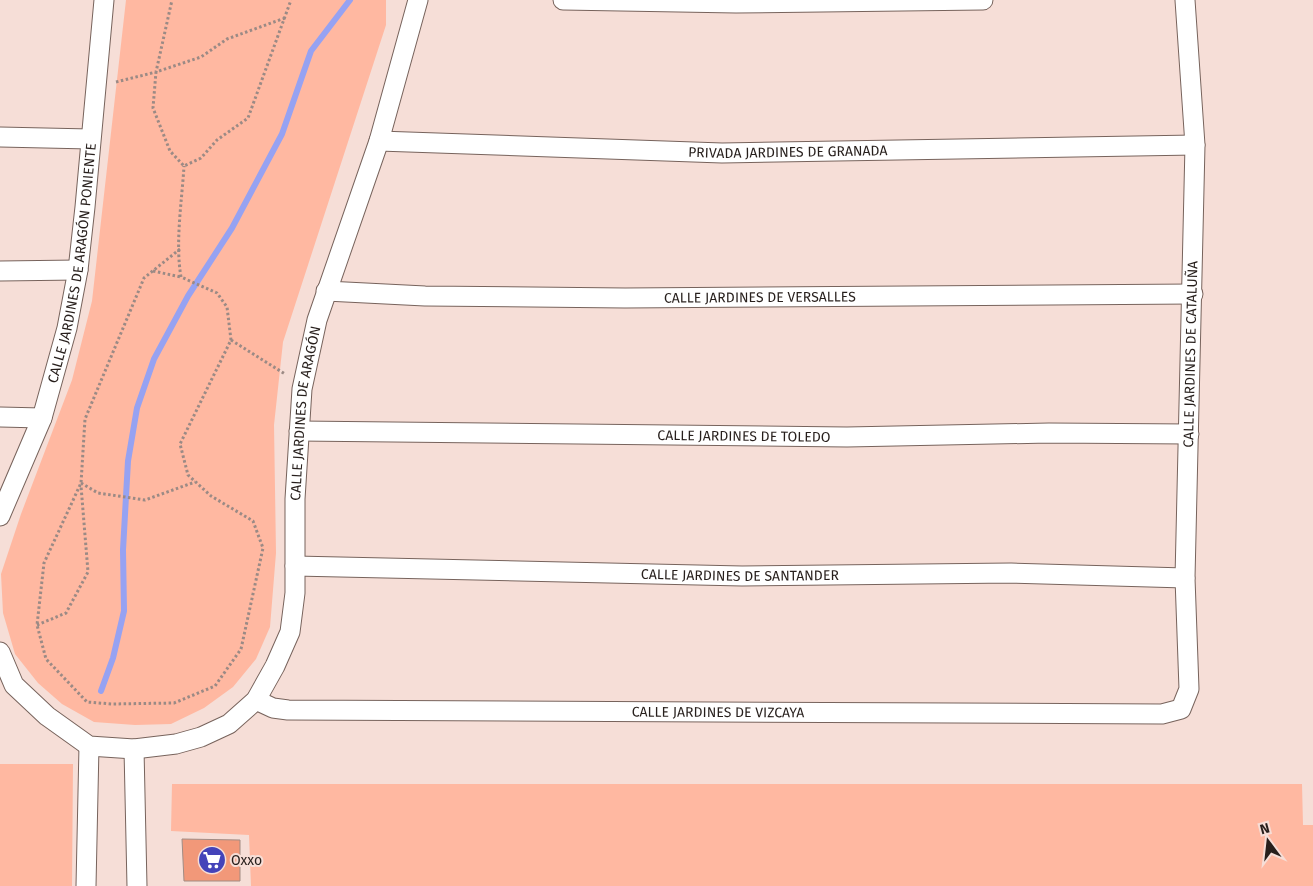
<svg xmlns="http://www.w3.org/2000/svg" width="1313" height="886" viewBox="0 0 1313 886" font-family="'Fira Sans',sans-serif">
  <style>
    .green { fill: #ffb8a1 }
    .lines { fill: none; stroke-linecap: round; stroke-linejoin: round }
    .stream { stroke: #96a2f2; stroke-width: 6 }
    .building { fill: #f29879; stroke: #a18c84 }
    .minor-casing { stroke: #77635c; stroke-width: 21 }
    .path { stroke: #9b8a85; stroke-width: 3; stroke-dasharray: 2.5 2.5; stroke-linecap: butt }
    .minor { stroke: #fff; stroke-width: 19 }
    .labels { text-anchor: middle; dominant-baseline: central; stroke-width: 4; stroke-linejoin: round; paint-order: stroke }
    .street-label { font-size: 14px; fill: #271f1c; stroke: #f6ded7 }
    .poi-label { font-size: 14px; fill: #271f1c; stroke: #f6ded7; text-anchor: start }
  </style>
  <rect width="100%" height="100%" fill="#f6ded7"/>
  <path class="green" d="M 126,0 L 386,0 L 386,25 L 283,342 L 274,425 L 276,553 L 270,627 L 256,659 L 233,687 L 204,708 L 171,724 L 135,725 L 94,722 L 62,704 L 38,683 L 15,654 L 3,613 L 1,574 L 21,514 L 72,380 L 92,301 Z
    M 0,764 L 73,764 L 72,886 L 0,886 Z
    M 172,784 L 1302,784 L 1303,825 L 1313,825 L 1313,886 L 251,886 L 249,835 L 171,831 Z"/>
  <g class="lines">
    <path class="stream" d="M 101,691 L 113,658 L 124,611 L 123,550 L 128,461 L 137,408 L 154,359 L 188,296 L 232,228 L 282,134 L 311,51 L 350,0"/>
  </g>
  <path class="building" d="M 182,839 L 240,840 L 240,881 L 184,881 Z"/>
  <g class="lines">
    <g class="minor-casing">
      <g id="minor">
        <path d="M 563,0 L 736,3 L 983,0"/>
        <path d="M 0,137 L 90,139"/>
        <path id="s1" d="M 379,141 L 722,153 L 1195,145"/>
        <path d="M 0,271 L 78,270"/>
        <path id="s2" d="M 326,291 L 425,296 L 625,298 L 1193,294"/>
        <path d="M 0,417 L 42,418"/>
        <path id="s3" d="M 299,431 L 847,437 L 1049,433 L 1189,434"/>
        <path id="s4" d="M 0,516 L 42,418 L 67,328 L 78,270 L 85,207 L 104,0"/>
        <path id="s5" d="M 295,566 L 742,576 L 1011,573 L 1185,578"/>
        <path id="s6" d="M 0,652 L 14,685 L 47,716 L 89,746 L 134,749 L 176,744 L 201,737 L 229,724 L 256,700 L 275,666 L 290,632 L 295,593 L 295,499 L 302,389 L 317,320 L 379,141 L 418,0"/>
        <path id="s7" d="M 256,700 L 273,708 L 288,710 L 1162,714 L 1181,709 L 1189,689 L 1185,578 L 1195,145 L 1185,0"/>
        <path d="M 134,749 L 137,886"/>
        <path d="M 86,886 L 89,746"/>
      </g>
    </g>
    <path class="path" d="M 285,18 L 227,39 L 201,57 L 156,72 L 153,108 L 170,151 L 184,166 L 201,158 L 217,140 L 248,118 L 291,0
      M 116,82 L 156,72 L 172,0
      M 180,249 L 144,278 L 85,419 L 81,483 L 44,563 L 37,625 L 46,659 L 87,702 L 112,704 L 174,703 L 215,686 L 241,649 L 263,548 L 253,521 L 211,496 L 188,475 L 180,444 L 231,340 L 227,307 L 217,293 L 181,277 C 175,243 182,200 184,166
      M 153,271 L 181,277
      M 231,340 L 285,374
      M 81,483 L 98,493 L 145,500 L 195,482
      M 37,625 L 66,613 L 88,572 L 81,486"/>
    <use href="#minor" class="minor"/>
  </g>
  <defs>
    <g id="supermarket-disc" transform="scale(1.4375)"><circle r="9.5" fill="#4443b9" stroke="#f6ded7"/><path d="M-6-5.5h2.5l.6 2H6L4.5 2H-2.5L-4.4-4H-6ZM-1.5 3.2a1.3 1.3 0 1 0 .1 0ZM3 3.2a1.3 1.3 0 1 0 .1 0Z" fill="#fff"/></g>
  </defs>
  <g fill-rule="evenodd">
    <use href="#supermarket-disc" x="212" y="860"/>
  </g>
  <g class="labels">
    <g class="street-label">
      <text stroke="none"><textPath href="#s1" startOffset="409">PRIVADA JARDINES DE GRANADA</textPath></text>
      <text stroke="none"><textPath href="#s4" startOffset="265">CALLE JARDINES DE ARAGÓN PONIENTE</textPath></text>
      <text stroke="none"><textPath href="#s2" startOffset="434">CALLE JARDINES DE VERSALLES</textPath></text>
      <text stroke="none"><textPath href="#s7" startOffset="1284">CALLE JARDINES DE CATALUÑA</textPath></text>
      <text stroke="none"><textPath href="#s6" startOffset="609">CALLE JARDINES DE ARAGÓN</textPath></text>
      <text stroke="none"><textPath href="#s3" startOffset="445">CALLE JARDINES DE TOLEDO</textPath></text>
      <text stroke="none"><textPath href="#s5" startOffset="445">CALLE JARDINES DE SANTANDER</textPath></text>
      <text stroke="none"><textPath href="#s7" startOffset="464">CALLE JARDINES DE VIZCAYA</textPath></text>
    </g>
    <g class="poi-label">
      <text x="231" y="860">Oxxo</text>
    </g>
  </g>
  <g transform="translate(1268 841) rotate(345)" stroke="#f6ded7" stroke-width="4" paint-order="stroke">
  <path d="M0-4L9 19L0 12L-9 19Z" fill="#271f1c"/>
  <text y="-8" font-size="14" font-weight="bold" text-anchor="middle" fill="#271f1c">N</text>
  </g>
</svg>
